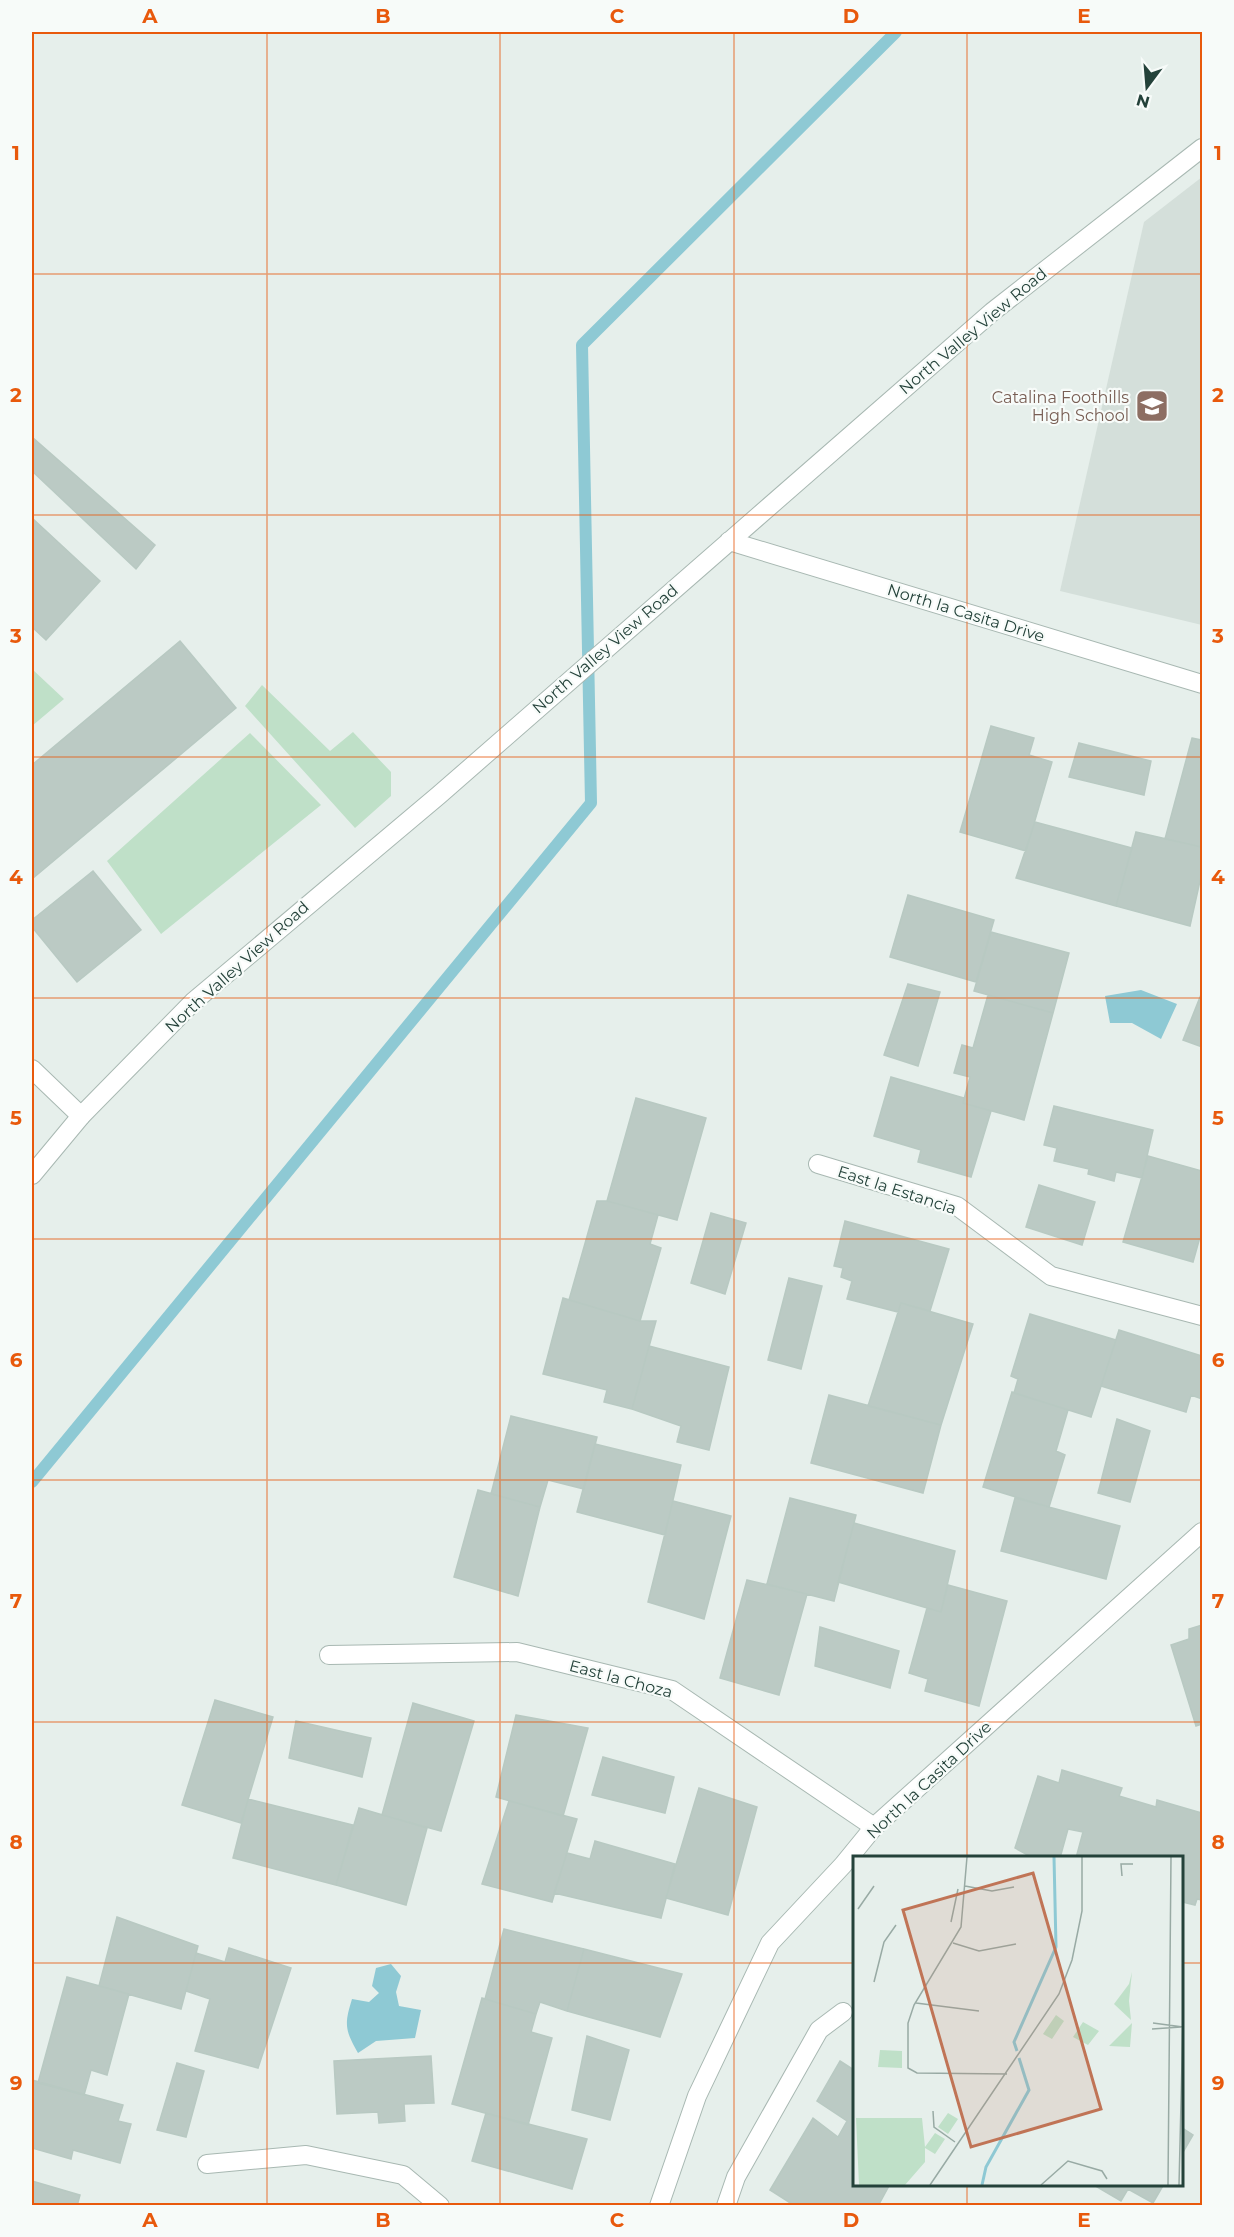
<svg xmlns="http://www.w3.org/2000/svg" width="1234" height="2237" viewBox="0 0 1234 2237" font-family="Montserrat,sans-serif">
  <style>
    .built { fill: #d4dfda }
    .green { fill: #bfe0c8 }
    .water { fill: #8ec9d4 }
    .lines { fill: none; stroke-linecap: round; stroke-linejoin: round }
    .stream { stroke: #8ec9d4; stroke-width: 12 }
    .building { fill: #bbcac4; stroke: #b8c9c2; stroke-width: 1.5 }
    .lane-casing { stroke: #a8b8b2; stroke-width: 20 }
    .street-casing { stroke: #a8b8b2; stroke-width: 20 }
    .lane { stroke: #fff; stroke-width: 18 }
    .street { stroke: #fff; stroke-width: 18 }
    .grid { fill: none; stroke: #e8590c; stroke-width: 1.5; stroke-opacity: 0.55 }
    .labels { text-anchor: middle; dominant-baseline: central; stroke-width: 4.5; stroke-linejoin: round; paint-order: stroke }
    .street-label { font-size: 16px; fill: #24423a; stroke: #f7fbf9 }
    .education-label { font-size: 16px; fill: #785e54; stroke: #f7fbf9; text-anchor: end }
    .inset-river { fill: none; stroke: #8ec9d4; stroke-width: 3 }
    .inset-road { fill: none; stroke: #98aaa4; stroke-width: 1.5 }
    .view { fill: #c07456; fill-opacity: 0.15; stroke: #c07456; stroke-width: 3 }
    .inset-edge { fill: none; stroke: #24423a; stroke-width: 3 }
    .neatline { fill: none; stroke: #e8590c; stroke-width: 2 }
    .grid-label { font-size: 20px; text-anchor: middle; font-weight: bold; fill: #e8590c }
  </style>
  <rect width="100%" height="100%" fill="#e6efeb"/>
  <path class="built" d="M 1202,177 L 1202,625 L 1060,591 L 1144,222 Z"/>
  <path class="green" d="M 32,669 L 64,699 L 32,726 Z
    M 262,685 L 330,751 L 353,732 L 391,772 L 391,796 L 355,828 L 245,706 Z
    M 250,733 L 321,805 L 161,934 L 107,861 Z"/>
  <path class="water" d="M 1141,990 L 1177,1004 L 1161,1039 L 1132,1023 L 1110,1023 L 1105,996 Z
    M 391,1964 L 401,1976 L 396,1992 L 399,2006 L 421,2010 L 415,2038 L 376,2041 L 358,2053 C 345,2030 344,2025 352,1999 L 369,2002 L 379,1993 L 372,1986 L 376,1968 Z"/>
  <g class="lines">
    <path class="stream" d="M 32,1482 L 591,803 L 582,345 L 896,32"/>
  </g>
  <path class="building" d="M 32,437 L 155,545 L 136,569 L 32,471 Z
    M 32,518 L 100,581 L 46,640 L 32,627 Z
    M 180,641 L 236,708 L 32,879 L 32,765 Z
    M 991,726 L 1034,738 L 1029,755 L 1052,762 L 1026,851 L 960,832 Z
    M 1192,738 L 1202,740 L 1202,847 L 1165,839 Z
    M 1079,743 L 1151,761 L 1144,795 L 1069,777 Z
    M 1035,822 L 1132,848 L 1116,906 L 1016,878 Z
    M 1136,832 L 1202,847 L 1202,872 L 1190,926 L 1116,906 Z
    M 93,871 L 141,930 L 77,982 L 32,927 L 32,920 Z
    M 908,895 L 994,920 L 976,982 L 890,957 Z
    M 991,932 L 1069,953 L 1053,1013 L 974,991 Z
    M 908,984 L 940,992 L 918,1066 L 884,1055 Z
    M 1202,992 L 1202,1047 L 1183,1040 Z
    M 988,995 L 1053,1013 L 1024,1120 L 963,1103 L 970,1077 L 954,1073 L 962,1045 L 973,1048 Z
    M 891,1077 L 964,1098 L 963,1103 L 991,1111 L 971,1177 L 918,1162 L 921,1150 L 874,1136 Z
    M 636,1098 L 706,1118 L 677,1220 L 607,1201 Z
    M 1054,1106 L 1153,1130 L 1142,1178 L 1116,1172 L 1114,1181 L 1088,1174 L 1089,1169 L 1054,1161 L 1057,1148 L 1044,1145 Z
    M 1148,1156 L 1202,1171 L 1202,1230 L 1193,1262 L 1123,1242 Z
    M 1039,1185 L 1095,1202 L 1082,1245 L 1026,1227 Z
    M 597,1201 L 607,1201 L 658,1215 L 650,1244 L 661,1248 L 640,1321 L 569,1300 Z
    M 711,1213 L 746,1223 L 725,1294 L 691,1283 Z
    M 845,1221 L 949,1249 L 930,1311 L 901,1303 L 898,1312 L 847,1299 L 852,1281 L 841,1277 L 843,1268 L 834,1266 Z
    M 789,1278 L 822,1286 L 801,1369 L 768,1360 Z
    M 563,1298 L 640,1321 L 656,1321 L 632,1409 L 604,1402 L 607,1390 L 543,1374 Z
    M 901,1303 L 973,1324 L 941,1425 L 868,1406 Z
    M 1030,1314 L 1116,1340 L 1091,1417 L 1014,1393 L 1018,1379 L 1011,1376 Z
    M 1119,1330 L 1202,1356 L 1202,1399 L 1191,1395 L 1186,1412 L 1101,1386 Z
    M 649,1346 L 729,1367 L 709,1450 L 677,1442 L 681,1426 L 632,1409 Z
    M 1012,1392 L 1068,1410 L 1056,1451 L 1065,1455 L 1049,1507 L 983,1487 Z
    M 829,1395 L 941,1425 L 923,1493 L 811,1463 Z
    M 511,1416 L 597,1437 L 584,1489 L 548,1480 L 540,1507 L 491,1494 Z
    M 1117,1419 L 1150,1431 L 1130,1502 L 1098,1493 Z
    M 595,1444 L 681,1465 L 665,1535 L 577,1512 Z
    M 478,1490 L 540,1507 L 518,1596 L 454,1577 Z
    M 790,1498 L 856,1515 L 834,1601 L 767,1584 Z
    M 1015,1498 L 1120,1526 L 1106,1579 L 1001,1551 Z
    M 673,1501 L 731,1516 L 704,1619 L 648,1602 Z
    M 854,1523 L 955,1551 L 941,1612 L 838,1582 Z
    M 747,1580 L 807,1594 L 779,1695 L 720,1678 Z
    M 948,1585 L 1007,1601 L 979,1706 L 925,1691 L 928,1679 L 909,1673 L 927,1608 L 941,1612 Z
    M 1202,1625 L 1202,1724 L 1196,1726 L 1171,1645 L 1189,1639 L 1189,1629 Z
    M 820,1627 L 899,1651 L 890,1688 L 815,1666 Z
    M 215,1700 L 273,1717 L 241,1823 L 182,1805 Z
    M 413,1703 L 474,1721 L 441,1831 L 382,1815 Z
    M 516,1715 L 588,1728 L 563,1816 L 496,1797 Z
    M 296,1721 L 371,1738 L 362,1777 L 289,1758 Z
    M 603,1757 L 674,1777 L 665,1813 L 592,1795 Z
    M 1062,1770 L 1122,1788 L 1119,1796 L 1156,1807 L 1157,1800 L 1202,1813 L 1202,1900 L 1197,1899 L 1195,1905 L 1182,1902 L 1182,1858 L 1076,1858 L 1083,1832 L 1068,1829 L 1060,1858 L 1033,1858 L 1015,1848 L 1038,1776 L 1059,1783 Z
    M 699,1788 L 757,1807 L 728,1915 L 666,1898 Z
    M 248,1799 L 353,1825 L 336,1885 L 233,1858 Z
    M 509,1801 L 577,1819 L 552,1902 L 482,1884 Z
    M 359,1808 L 427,1828 L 406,1905 L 336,1885 Z
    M 595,1841 L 675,1864 L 661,1918 L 554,1893 L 567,1853 L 590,1859 Z
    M 117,1917 L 198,1946 L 181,2009 L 99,1986 Z
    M 504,1929 L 584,1949 L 567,2011 L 540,2002 L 536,2014 L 485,1999 Z
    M 229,1948 L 291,1968 L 258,2068 L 195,2051 L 210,1999 L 186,1991 L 196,1953 L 225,1962 Z
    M 584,1949 L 682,1974 L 660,2037 L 567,2011 Z
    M 67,1977 L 129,1994 L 107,2075 L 91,2070 L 84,2095 L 38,2083 Z
    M 482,1998 L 536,2014 L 531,2032 L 552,2038 L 528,2125 L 452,2104 Z
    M 587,2036 L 629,2050 L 610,2120 L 572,2110 Z
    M 431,2056 L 434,2103 L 404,2104 L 405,2121 L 379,2123 L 378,2112 L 337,2114 L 334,2061 Z
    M 840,2061 L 854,2070 L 854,2184 L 890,2184 L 878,2206 L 795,2206 L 770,2190 L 813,2118 L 838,2137 L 847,2121 L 817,2101 Z
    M 177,2063 L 204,2071 L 186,2137 L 157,2130 Z
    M 32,2080 L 123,2105 L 118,2121 L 131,2124 L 120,2163 L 73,2150 L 71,2159 L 32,2148 Z
    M 486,2113 L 587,2139 L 572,2189 L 472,2161 Z
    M 1182,2128 L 1193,2135 L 1182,2154 Z
    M 32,2181 L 80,2195 L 77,2206 L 32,2206 Z
    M 1092,2184 L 1164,2184 L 1153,2203 L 1128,2189 L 1121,2201 Z"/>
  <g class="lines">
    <g class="lane-casing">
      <path id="lane" d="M 32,1069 L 81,1116
        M 726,2206 L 736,2177 L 819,2030 L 843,2012"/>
    </g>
    <g class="street-casing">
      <path id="street" d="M 729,541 L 1202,684
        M 818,1164 L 957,1206 L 1051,1276 L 1202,1316
        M 32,1175 L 81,1116 L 193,1002 L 439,795 L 992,312 L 1202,148
        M 329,1655 L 517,1652 L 672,1690 L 874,1827
        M 207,2164 L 306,2155 L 403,2175 L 440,2206
        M 659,2206 L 697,2096 L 770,1943 L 843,1865 L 874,1827 L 1202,1532"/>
    </g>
    <use href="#lane" class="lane"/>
    <use href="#street" class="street"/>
  </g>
  <path class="grid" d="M 267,32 L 267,2206M 500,32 L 500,2206M 734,32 L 734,2206M 967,32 L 967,1858M 32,274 L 1202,274M 32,515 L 1202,515M 32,757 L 1202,757M 32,998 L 1202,998M 32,1239 L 1202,1239M 32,1480 L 1202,1480M 32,1722 L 1202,1722M 32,1963 L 854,1963M 1182,1963 L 1202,1963M 967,2184 L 967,2206"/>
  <defs>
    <g id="school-square" transform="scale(1.725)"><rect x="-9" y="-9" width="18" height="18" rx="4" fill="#8d6e63" stroke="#f7fbf9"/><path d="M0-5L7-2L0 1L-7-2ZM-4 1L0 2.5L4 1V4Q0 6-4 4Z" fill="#fff"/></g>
  </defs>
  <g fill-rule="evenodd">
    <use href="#school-square" x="1152" y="406"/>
  </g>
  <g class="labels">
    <g class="street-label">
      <text transform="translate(973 331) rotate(-40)">North Valley View Road</text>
      <text transform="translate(966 613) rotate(17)">North la Casita Drive</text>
      <text transform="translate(605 649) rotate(-41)">North Valley View Road</text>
      <text transform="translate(237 967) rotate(-42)">North Valley View Road</text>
      <text transform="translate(897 1190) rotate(18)">East la Estancia</text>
      <text transform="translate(621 1679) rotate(15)">East la Choza</text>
      <text transform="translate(929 1780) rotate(-43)">North la Casita Drive</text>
    </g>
    <g class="education-label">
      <text x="1129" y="397">Catalina Foothills<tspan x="1129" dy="18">High School</tspan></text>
    </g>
  </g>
  <g transform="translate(853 1856)">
    <rect width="330" height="330" fill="#e6efeb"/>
    <path d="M 279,116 L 276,145 L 278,164 L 261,148 L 276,128 ZM 203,159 L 211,165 L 199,183 L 190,178 ZM 230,166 L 246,175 L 235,189 L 220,181 ZM 279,167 L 277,191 L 256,190 ZM 27,194 L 49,195 L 49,212 L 25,211 ZM 95,257 L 105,263 L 95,278 L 85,271 ZM 3,262 L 69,262 L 72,291 L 82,277 L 92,283 L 82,298 L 72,292 L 72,306 L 52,329 L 6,329 Z" fill="#bfe0c8"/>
    <path class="inset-river" d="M 164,195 L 161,186 L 203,91 L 201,1M 129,329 L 133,311 L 176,234 L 166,202"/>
    <path class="inset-road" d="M 114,1 L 108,71 L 61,149 L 55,167 L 55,212 L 64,217 L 154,218M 269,20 L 268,8 L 280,8M 112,30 L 139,35 L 161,31M 5,53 L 21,30M 98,66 L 105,33M 100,87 L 126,95 L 163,88M 21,126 L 31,86 L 43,69M 63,147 L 126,155M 300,167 L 330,171M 299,173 L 328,171M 80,255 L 81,271 L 102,286M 77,329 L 206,138 L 219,104 L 229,55 L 229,1M 188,329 L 215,305 L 249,315 L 254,323M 315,329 L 318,1M 326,329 L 330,163"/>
    <path class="view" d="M 180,17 L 248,253 L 118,291 L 50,54 Z"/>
    <rect width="330" height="330" class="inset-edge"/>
  </g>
  <rect width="1234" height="2237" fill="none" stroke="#f7fbf9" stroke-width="66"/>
  <g transform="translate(1147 87) rotate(196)" stroke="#f7fbf9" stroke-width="4.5" paint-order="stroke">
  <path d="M0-4.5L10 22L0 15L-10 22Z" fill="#24423a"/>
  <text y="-9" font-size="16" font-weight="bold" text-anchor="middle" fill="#24423a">N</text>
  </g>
  <rect x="33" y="33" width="1168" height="2171" class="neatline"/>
  <g class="grid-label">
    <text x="150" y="23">A</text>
    <text x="383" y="23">B</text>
    <text x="617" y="23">C</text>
    <text x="851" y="23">D</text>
    <text x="1084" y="23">E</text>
    <text x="16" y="160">1</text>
    <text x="1218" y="160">1</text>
    <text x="16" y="402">2</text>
    <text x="1218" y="402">2</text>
    <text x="16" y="643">3</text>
    <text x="1218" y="643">3</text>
    <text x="16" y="884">4</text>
    <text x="1218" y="884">4</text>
    <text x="16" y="1125">5</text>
    <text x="1218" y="1125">5</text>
    <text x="16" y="1367">6</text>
    <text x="1218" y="1367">6</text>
    <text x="16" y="1608">7</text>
    <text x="1218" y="1608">7</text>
    <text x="16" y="1849">8</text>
    <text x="1218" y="1849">8</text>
    <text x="16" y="2090">9</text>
    <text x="1218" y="2090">9</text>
    <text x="150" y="2227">A</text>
    <text x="383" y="2227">B</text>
    <text x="617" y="2227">C</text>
    <text x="851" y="2227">D</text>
    <text x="1084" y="2227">E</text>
  </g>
</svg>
